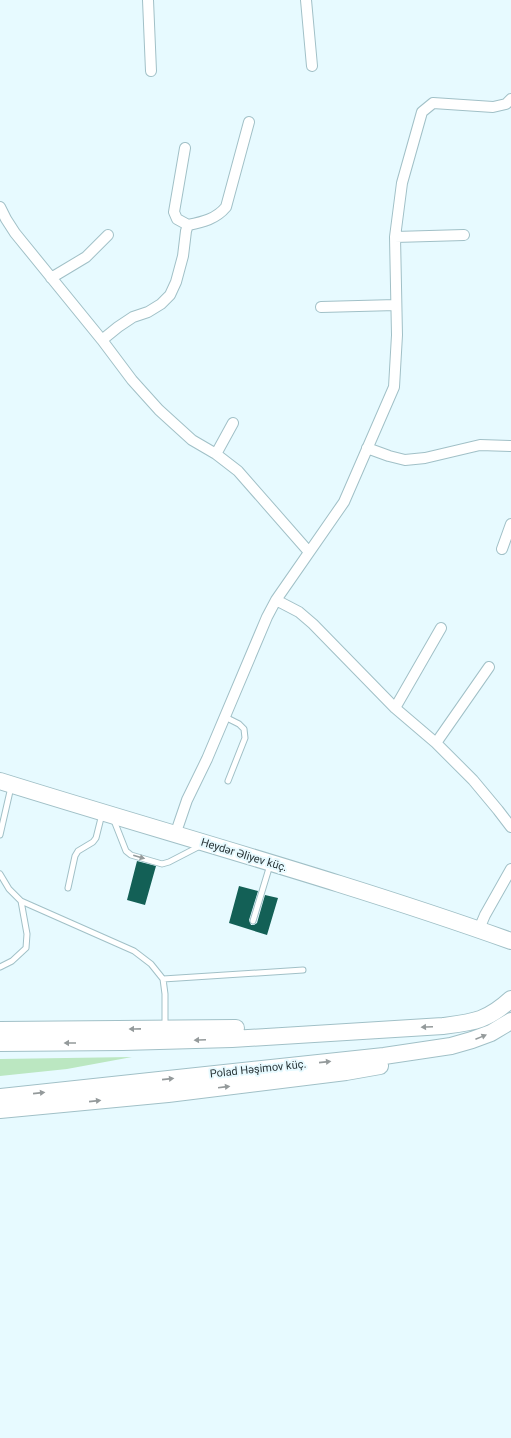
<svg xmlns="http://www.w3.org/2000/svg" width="511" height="1438" viewBox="0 0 511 1438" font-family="Roboto,sans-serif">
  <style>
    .green { fill: #bbe7c1 }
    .building { fill: #136056 }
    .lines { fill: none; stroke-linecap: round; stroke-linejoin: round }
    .service-casing { stroke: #a1c0c7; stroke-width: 7 }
    .minor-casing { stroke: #a1c0c7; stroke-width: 12 }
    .primary-casing { stroke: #a1c0c7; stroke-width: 18 }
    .trunk-casing { stroke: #a1c0c7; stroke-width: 18 }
    .service { stroke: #fff; stroke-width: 5 }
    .minor { stroke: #fff; stroke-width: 10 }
    .primary { stroke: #fff; stroke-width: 16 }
    .trunk { stroke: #fff; stroke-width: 16 }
    .oneway { fill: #949a9b }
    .labels { text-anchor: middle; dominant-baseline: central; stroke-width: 4; stroke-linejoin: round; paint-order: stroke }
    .street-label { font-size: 11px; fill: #283437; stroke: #e7faff }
  </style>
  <rect width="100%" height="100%" fill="#e7faff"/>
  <path class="green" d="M 132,1057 L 67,1069 L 0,1076 L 0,1059 Z"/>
  <path class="building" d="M 137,861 L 156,866 L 145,905 L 127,900 Z
    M 239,886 L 258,891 L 249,920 L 251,925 L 254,925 L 257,923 L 265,895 L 278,898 L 267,935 L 229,923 Z"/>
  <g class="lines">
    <g class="service-casing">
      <path id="service" d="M 225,717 L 239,724 L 244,729 L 245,738 L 228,781
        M 113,818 L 126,851 L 131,855 L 162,864 L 169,862 L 200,846
        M 0,835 L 11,787
        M 0,874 L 9,889 L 21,901 L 27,934 L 26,948 L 12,961 L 0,967
        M 68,888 L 75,856 L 78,851 L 93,842 L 96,838 L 102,814
        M 21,901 L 134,951 L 151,964 L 163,979 L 165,994 L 165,1026
        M 253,921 L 270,865
        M 163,979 L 303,970"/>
    </g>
    <g class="minor-casing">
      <path id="minor" d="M 148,0 L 151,71
        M 306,0 L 312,66
        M 185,148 L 174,212 L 177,219 L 188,225
        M 0,207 L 6,219 L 15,233 L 102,340 L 132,380 L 159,410 L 192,440 L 216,454 L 238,471 L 309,552
        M 395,237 L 464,235
        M 51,278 L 86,257 L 108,235
        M 321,307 L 396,305
        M 102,340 L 118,327 L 133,317 L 148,312 L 161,304 L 170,295 L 176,282 L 183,256 L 186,231 L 188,225 C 203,222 216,219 226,207 L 249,122
        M 367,448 L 389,456 L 405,460 L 425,458 L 480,445 L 511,446
        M 216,454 L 233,423
        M 502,549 L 511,524
        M 276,600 L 299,612 L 313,624 L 395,708 L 436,743 L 473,780 L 498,810 L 511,827
        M 395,708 L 441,628
        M 436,743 L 489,667
        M 175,835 L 187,800 L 207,759 L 267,617 L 276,600 L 344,502 L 394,387 L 397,335 L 395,237 L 402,183 L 422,112 L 433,103 L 493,107 L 506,104 L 511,99
        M 479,929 L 485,915 L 511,869"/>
    </g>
    <g class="primary-casing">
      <path id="primary" d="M 0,781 C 170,834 343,881 511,941"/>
    </g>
    <g class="trunk-casing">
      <path id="trunk" d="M 0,1030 L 236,1028
        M 0,1043 L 123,1042 L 232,1039 L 443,1026 C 474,1022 487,1021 511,999
        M 0,1097 L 384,1056 L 451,1046 L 472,1040 L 491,1033 L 511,1021
        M 0,1110 L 168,1094 L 346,1072 L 380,1066"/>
    </g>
    <use href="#service" class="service"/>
    <use href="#minor" class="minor"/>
    <use href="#primary" class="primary"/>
    <use href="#trunk" class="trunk"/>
  </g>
  <defs><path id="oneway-solid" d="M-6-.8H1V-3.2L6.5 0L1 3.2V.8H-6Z"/></defs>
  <g class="oneway">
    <use href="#oneway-solid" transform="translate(139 857) rotate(16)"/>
    <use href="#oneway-solid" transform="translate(427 1027) rotate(177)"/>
    <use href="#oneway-solid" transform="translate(135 1029) rotate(179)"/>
    <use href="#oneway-solid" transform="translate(481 1037) rotate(-22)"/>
    <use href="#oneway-solid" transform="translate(200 1040) rotate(178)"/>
    <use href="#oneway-solid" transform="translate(70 1043) rotate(180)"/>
    <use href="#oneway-solid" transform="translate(325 1062) rotate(-6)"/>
    <use href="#oneway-solid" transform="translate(168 1079) rotate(-6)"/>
    <use href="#oneway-solid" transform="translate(224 1087) rotate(-7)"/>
    <use href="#oneway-solid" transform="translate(39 1093) rotate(-6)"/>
    <use href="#oneway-solid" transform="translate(95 1101) rotate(-6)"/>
  </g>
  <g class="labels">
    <g class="street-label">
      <text transform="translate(244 855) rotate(17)">Heydər Əliyev küç.</text>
      <text transform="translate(258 1069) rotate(-6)">Polad Həşimov küç.</text>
    </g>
  </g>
</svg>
